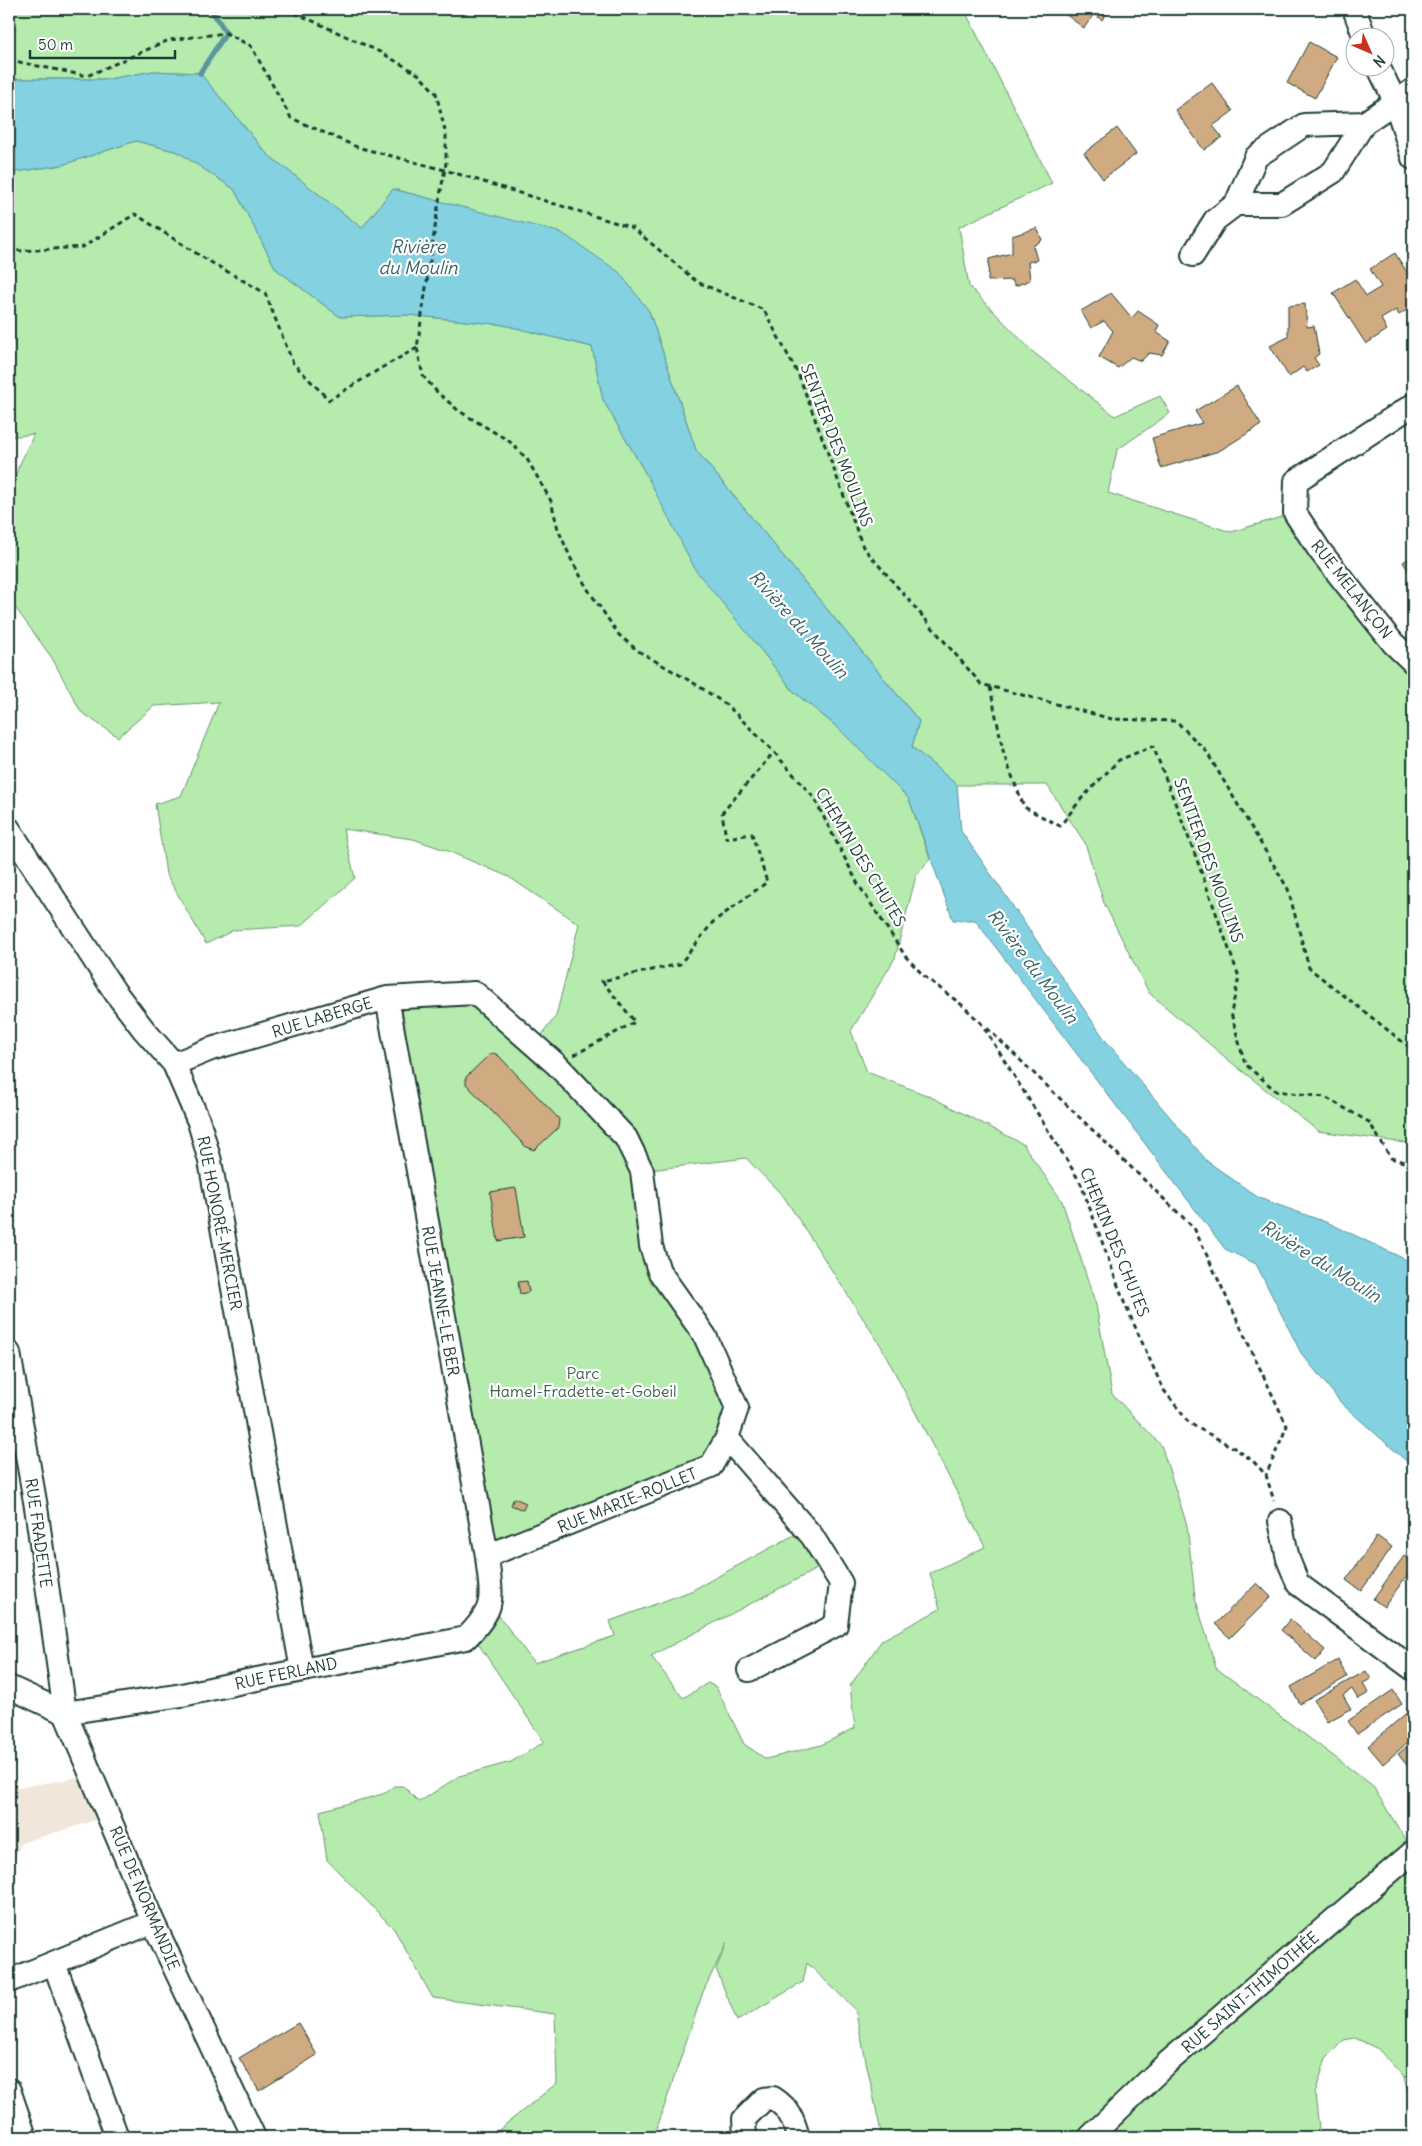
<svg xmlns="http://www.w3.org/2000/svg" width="1422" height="2146" viewBox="0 0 1422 2146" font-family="Delius,sans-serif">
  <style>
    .built { fill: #f1e6da }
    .green { fill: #b5ebad; stroke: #6a9470 }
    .water { fill: #83d1e1; stroke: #5b969c }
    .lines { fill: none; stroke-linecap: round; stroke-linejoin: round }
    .stream { stroke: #5b969c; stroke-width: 5.5 }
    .building { fill: #d0ab82; stroke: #1f3d34 }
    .minor-casing { stroke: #1f3d34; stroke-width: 26 }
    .path { stroke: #1f3d34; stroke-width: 3; stroke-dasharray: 5 4; stroke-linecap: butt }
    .minor { stroke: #fff; stroke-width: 22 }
    .labels { text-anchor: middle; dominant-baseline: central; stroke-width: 4.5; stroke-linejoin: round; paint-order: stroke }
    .street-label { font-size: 16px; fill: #1f3d34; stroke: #fff }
    .park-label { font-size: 16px; fill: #3d604c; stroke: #fff }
    .water-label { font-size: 18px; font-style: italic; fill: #38625f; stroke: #fff }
  </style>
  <rect width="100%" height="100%" fill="#fff"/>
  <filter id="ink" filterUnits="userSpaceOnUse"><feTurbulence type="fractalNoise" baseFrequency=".02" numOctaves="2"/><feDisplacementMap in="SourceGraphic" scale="10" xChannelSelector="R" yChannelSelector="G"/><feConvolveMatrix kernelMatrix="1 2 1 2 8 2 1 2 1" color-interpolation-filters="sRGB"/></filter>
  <g filter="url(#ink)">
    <path class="built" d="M 92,1775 L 109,1816 L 21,1843 L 9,1875 L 9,1789 Z"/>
    <path class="green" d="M 9,9 L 964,9 L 1052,183 L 959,227 L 969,286 L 1033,352 L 1115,416 L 1160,396 L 1170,413 L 1117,450 L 1108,493 L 1231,532 L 1295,513 L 1413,662 L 1413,1144 L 1318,1131 L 1232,1063 L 1149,993 L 1104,903 L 1085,843 L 1047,785 L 957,785 L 912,747 L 919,721 L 696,450 L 649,311 L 439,201 L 393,189 L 362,228 L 267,154 L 200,73 L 153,71 L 109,79 L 9,79 Z
      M 136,141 L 178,152 L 234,189 L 276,269 L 340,317 L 409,315 L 504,325 L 592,347 L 603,400 L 647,476 L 753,640 L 794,692 L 837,727 L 909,799 L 930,859 L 916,876 L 895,958 L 851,1031 L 867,1072 L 929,1096 L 1023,1144 L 1062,1201 L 1096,1305 L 1112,1394 L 1161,1445 L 1187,1525 L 1195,1597 L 1216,1668 L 1372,1785 L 1413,1852 L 1413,2108 L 1403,2076 L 1378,2049 L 1355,2038 L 1344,2040 L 1326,2058 L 1315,2094 L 1320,2137 L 882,2137 L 855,2009 L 807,1963 L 803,1982 L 737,2021 L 716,1969 L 727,1942 L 703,1992 L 654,2137 L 490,2137 L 557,2083 L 555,2014 L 433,1998 L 394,1929 L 327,1860 L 320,1811 L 383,1794 L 394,1786 L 403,1786 L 419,1802 L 459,1776 L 511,1762 L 544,1742 L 471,1633 L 491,1605 L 534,1663 L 615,1636 L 610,1621 L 691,1591 L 805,1529 L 828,1563 L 651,1656 L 683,1698 L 708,1683 L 716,1687 L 744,1744 L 766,1759 L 821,1745 L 855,1728 L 850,1686 L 882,1640 L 940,1609 L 930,1573 L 985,1547 L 881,1346 L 784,1197 L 746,1158 L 642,1171 L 651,1246 L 737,1408 L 711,1466 L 487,1556 L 387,998 L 475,993 L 535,1044 L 556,1016 L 579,924 L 509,877 L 448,851 L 413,839 L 343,829 L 355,878 L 301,926 L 234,930 L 206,944 L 166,874 L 155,804 L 181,796 L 219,702 L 154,706 L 118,737 L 81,712 L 52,658 L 9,599 L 9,501 L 18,468 L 34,434 L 9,437 L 9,173 L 62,165 Z"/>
    <path class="water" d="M 153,71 L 200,73 L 267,154 L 362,228 L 393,189 L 562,233 L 619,272 L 649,311 L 696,450 L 919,721 L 912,747 L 957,785 L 961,831 L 1106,1041 L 1207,1161 L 1259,1198 L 1331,1224 L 1413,1263 L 1413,1467 L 1342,1404 L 1301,1353 L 1256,1264 L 1225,1249 L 975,920 L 953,920 L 909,799 L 837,727 L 794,692 L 753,640 L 696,571 L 647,476 L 603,400 L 592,347 L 504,325 L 409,315 L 340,317 L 276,269 L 234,189 L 178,152 L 136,141 L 62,165 L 9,173 L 9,79 L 109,79 Z"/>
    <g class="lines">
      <path class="stream" d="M 200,73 L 226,33 L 211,9"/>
    </g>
    <path class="building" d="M 1063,9 L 1109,9 L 1102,20 L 1094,14 L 1084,28 L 1061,11 Z
      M 1309,42 L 1337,57 L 1315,98 L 1287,83 Z
      M 1212,83 L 1233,111 L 1213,126 L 1222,137 L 1204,150 L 1175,110 Z
      M 1117,128 L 1136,154 L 1103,179 L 1084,153 Z
      M 1037,228 L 1042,240 L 1033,246 L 1037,260 L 1028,262 L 1030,280 L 1015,286 L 1012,280 L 988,281 L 989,259 L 1012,253 L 1012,236 Z
      M 1395,253 L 1413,282 L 1413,306 L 1399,315 L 1396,310 L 1381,319 L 1387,330 L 1366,344 L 1333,293 L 1355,279 L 1366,296 L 1381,287 L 1370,269 Z
      M 1111,293 L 1132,318 L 1138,311 L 1159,325 L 1156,332 L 1170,341 L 1162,355 L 1149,353 L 1141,361 L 1131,357 L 1118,368 L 1099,357 L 1113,331 L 1104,321 L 1091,328 L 1081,311 Z
      M 1305,304 L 1307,327 L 1314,326 L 1319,354 L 1314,358 L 1319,365 L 1307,372 L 1303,367 L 1289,377 L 1270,346 L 1288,337 L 1288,306 Z
      M 1237,386 L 1261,425 L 1219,451 L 1161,468 L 1152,438 L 1202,423 L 1195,411 Z
      M 1413,556 L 1413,579 L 1403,562 Z
      M 494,1053 L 499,1056 L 559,1119 L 558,1128 L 534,1150 L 526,1147 L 466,1084 L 466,1077 L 489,1055 Z
      M 516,1188 L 524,1237 L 498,1241 L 490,1192 Z
      M 527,1281 L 529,1292 L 520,1294 L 518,1282 Z
      M 514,1498 L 526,1503 L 523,1510 L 511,1505 Z
      M 1377,1536 L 1392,1547 L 1361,1591 L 1346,1580 Z
      M 1404,1556 L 1413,1562 L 1413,1567 L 1384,1607 L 1373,1599 Z
      M 1257,1583 L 1271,1597 L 1230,1638 L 1215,1624 Z
      M 1290,1619 L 1325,1650 L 1316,1661 L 1281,1630 Z
      M 1338,1660 L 1347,1677 L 1300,1704 L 1291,1687 Z
      M 1366,1671 L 1371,1679 L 1363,1683 L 1369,1693 L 1358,1699 L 1352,1689 L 1343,1695 L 1351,1709 L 1327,1722 L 1314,1700 Z
      M 1393,1690 L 1402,1704 L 1357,1734 L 1348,1721 Z
      M 1411,1709 L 1413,1712 L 1413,1738 L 1383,1764 L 1368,1746 Z
      M 1413,1742 L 1413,1765 L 1409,1768 L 1398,1754 Z
      M 298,2023 L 317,2055 L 259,2091 L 239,2058 Z"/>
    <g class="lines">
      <g class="minor-casing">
        <path id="minor" d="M 1354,9 L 1365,38
          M 1379,68 L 1395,101 L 1413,158
          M 1236,204 L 1282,204 L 1333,172 L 1364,123 L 1413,90
          M 1193,255 L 1215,220 L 1236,204 L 1256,157 L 1304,125 L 1364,123
          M 1413,405 L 1296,481 L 1295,513 L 1320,551 L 1393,643 L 1413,662
          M 9,829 L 115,992 L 144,1030 L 174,1064 L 199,1122 L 210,1161 L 302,1670
          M 174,1064 L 211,1049 L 387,998 L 475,993 L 557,1065 L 626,1138 L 642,1171 L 651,1246 L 659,1271 L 705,1336 L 737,1408 L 727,1438 L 711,1466 L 487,1556
          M 9,1353 L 36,1507 L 65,1713 L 153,1922 L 254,2137
          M 727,1438 L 812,1536 L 841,1583 L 836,1625 L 749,1670
          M 1280,1521 L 1288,1559 L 1298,1584 L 1413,1669
          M 9,1687 L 65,1713
          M 65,1713 L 182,1695 L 252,1680 L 466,1638 C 498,1606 491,1598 487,1556 L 387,998
          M 54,1963 L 117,2137
          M 9,1981 L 153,1922
          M 9,2090 L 25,2137
          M 745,2137 L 744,2119 L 764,2099 L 773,2098 C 790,2109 793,2119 798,2137
          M 1090,2137 L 1167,2063 L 1413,1852"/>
      </g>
      <path class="path" d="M 277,9 L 300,15 L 380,52 L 418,74 L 436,93 L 446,135 L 446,163 L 439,201 L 417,348 L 423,376 L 438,393 L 459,411 L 509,441 L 527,459 L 551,501 L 558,529 L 571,559 L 587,588 L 619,635 L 638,651 L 697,685 L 728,706 L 774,752 L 814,798 L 858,884 L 906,957 L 924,976 L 962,1005 L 981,1023 L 1071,1167 L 1081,1184 L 1124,1302 L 1163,1389 L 1189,1423 L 1236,1449 L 1253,1461 L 1266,1475 L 1274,1501
        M 9,60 L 87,76 L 169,40 L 226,33 L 251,46 L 291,118 L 357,147 L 445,170 L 633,228 L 697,282 L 764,310 L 799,376 L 863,547 L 981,684 L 1112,719 L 1176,721 L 1206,751 L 1288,889 L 1309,968 L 1413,1050
        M 9,247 L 20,251 L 83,247 L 135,214 L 207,260 L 265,293 L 293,363 L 329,400 L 383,367 L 417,348
        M 990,687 L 1004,755 L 1024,807 L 1060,826 L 1082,798 L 1119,760 L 1153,746 L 1193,849 L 1239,977 L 1231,1013 L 1245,1064 L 1276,1091 L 1325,1097 L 1369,1122 L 1391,1158 L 1413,1165
        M 987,1028 L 1194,1228 L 1287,1426 L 1266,1475
        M 574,1055 L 635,1022 L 602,981 L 680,964 L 713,922 L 767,882 L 752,834 L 726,838 L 722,813 L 774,752"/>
      <use href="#minor" class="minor"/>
    </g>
  </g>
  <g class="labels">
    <g class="street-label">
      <text transform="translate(837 445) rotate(69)">SENTIER DES MOULINS</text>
      <text transform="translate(1352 589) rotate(52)">RUE MELANÇON</text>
      <text transform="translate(861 857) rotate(59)">CHEMIN DES CHUTES</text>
      <text transform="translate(1209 860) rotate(70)">SENTIER DES MOULINS</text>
      <text transform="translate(322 1017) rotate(-17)">RUE LABERGE</text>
      <text transform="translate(220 1223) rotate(79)">RUE HONORÉ-MERCIER</text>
      <text transform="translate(1115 1242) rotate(68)">CHEMIN DES CHUTES</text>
      <text transform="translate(441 1301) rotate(80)">RUE JEANNE-LE BER</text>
      <text transform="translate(627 1500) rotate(-22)">RUE MARIE-ROLLET</text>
      <text transform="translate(39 1533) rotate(82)">RUE FRADETTE</text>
      <text transform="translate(286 1673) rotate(-12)">RUE FERLAND</text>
      <text transform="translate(145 1898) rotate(67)">RUE DE NORMANDIE</text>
      <text transform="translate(1250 1992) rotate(-41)">RUE SAINT-THIMOTHÉE</text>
    </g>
    <g class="park-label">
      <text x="583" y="1373">Parc<tspan x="583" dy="18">Hamel-Fradette-et-Gobeil</tspan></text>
    </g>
    <g class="water-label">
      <text x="418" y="246">Rivière<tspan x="418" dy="21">du Moulin</tspan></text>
      <text transform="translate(799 624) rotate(48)">Rivière du Moulin</text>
      <text transform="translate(1033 966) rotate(53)">Rivière du Moulin</text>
      <text transform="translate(1321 1261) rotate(32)">Rivière du Moulin</text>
    </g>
  </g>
  <rect width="1422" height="2146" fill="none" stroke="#fff" stroke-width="30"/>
  <rect x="15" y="15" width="1392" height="2116" fill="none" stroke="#1f3d34" stroke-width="2" filter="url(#ink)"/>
  <g transform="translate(1370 52) rotate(135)"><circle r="24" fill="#ffffff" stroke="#a5b1ae"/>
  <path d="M0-4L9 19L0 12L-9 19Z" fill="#c8321e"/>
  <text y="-8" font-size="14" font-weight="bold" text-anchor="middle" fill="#1f3d34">N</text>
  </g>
  <path d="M30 50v8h145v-8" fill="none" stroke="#1f3d34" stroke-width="2.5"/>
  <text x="38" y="50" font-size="15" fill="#1f3d34" stroke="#ffffff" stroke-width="4" paint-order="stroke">50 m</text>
</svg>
